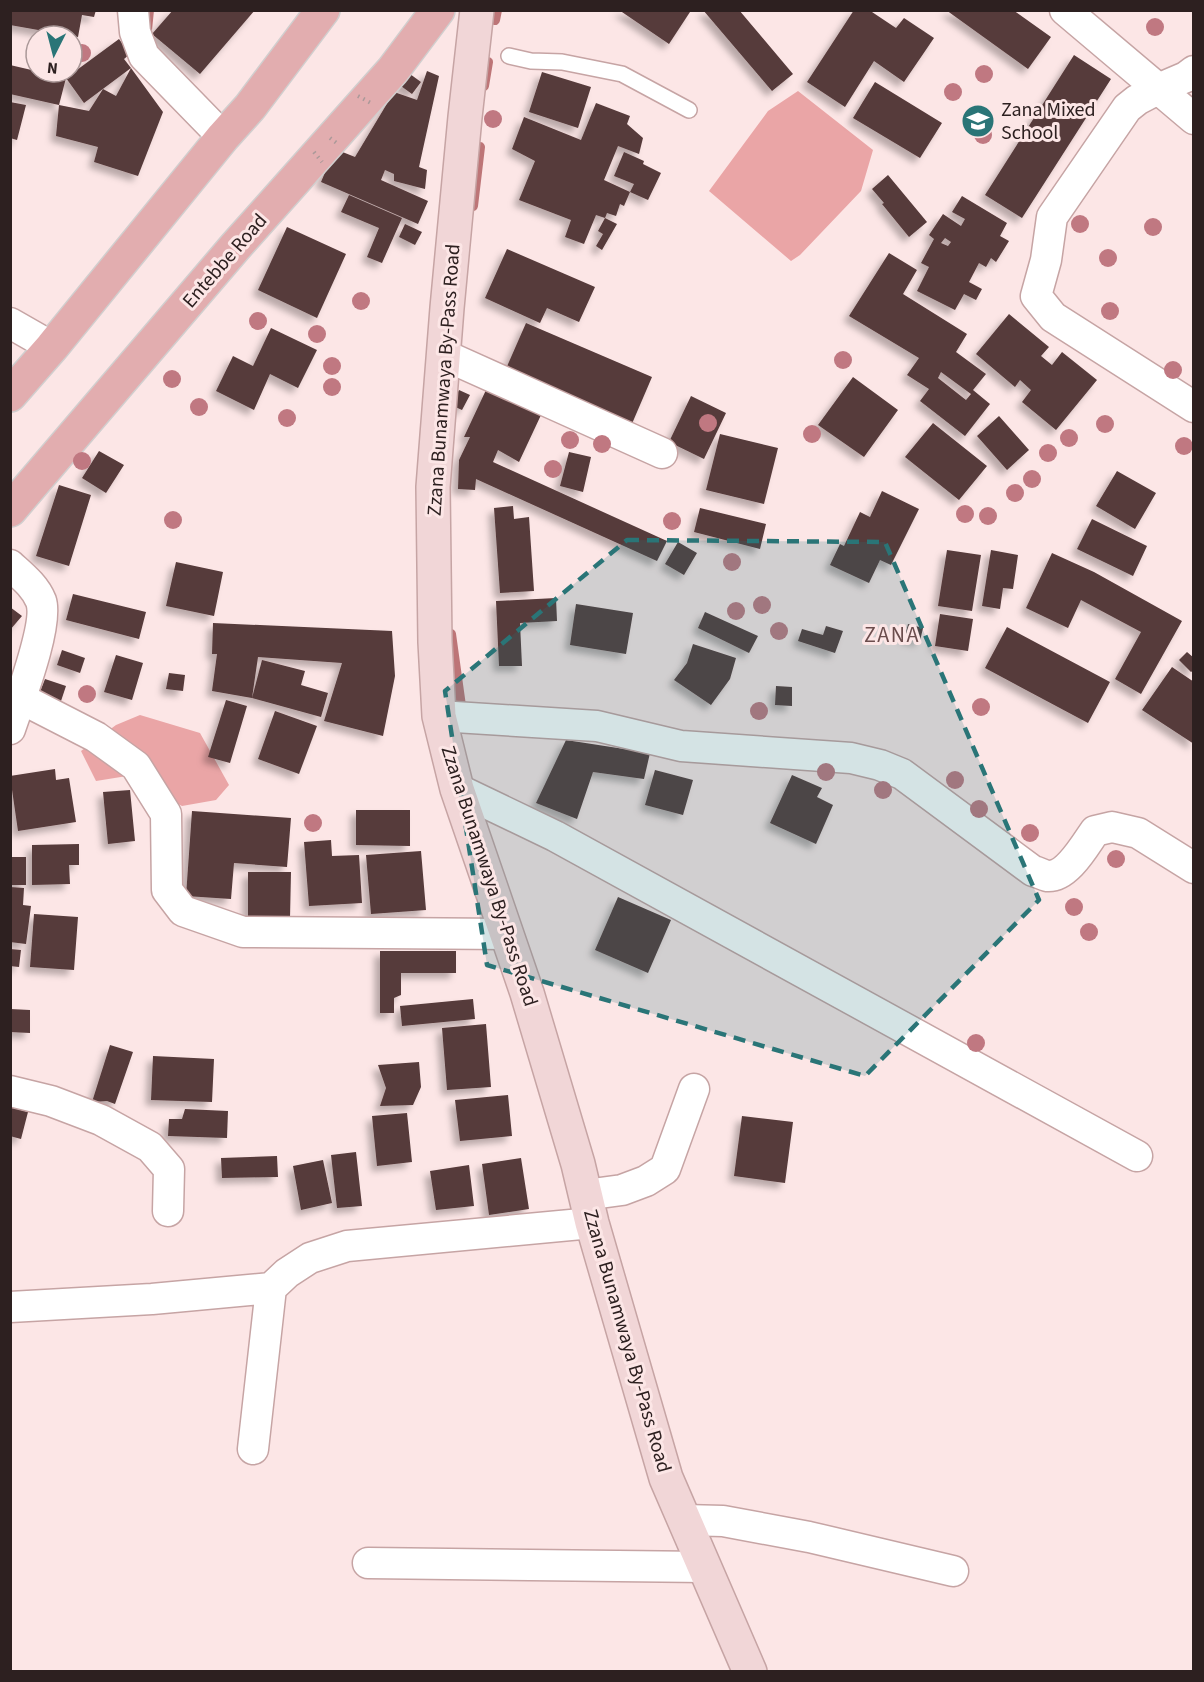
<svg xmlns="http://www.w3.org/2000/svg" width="1204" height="1682" viewBox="0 0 1204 1682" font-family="'Source Sans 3',sans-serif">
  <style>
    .green { fill: #eaa5a6 }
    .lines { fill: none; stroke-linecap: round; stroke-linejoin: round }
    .stream { stroke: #bd7577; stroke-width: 10 }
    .building { fill: #563a3a; fill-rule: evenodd; filter: url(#shadow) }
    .lane-casing { stroke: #c6a4a4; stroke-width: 18 }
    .street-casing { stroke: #c6a4a4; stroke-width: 33 }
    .secondary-casing { stroke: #c6a4a4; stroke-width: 36 }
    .primary-casing { stroke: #d1cece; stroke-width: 36 }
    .lane { stroke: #fff; stroke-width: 15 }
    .street { stroke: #fff; stroke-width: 30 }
    .secondary { stroke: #f1d6d7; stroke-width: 33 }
    .primary { stroke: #e2adaf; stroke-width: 33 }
    .path-bridge { stroke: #ab9999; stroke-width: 4; stroke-dasharray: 1.5 4.5; stroke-linecap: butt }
    .tree { fill: #c07881 }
    .marked { fill: #2a7577; fill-opacity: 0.2; stroke: #2a7577; stroke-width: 4.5; stroke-dasharray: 12 8; stroke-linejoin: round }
    .labels { text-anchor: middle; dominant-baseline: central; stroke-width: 6; stroke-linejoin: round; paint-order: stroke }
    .poi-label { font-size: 20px; fill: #2d2020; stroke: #fce6e6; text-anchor: start }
    .street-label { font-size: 20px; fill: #2d2020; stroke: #fce6e6 }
    .quarter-label { font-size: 22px; letter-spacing: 1.5px; fill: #6b4d4d; stroke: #fce6e6 }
  </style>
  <defs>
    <filter id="shadow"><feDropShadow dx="-5.5" dy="5.5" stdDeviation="3" flood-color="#0004"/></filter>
  </defs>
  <rect width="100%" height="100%" fill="#fce6e6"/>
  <path class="green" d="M 798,91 L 873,150 L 861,191 L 800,255 L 791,261 L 709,191 L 768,111 Z
    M 140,715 L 200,733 L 229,785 L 216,800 L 182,806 L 127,776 L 96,781 L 81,751 L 116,725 Z"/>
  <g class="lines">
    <path class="stream" d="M 495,20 L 497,10
      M 147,30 L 149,10
      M 484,86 L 488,62
      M 473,206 L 480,147
      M 451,634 L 461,706"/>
  </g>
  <path class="building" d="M 10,10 L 96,10 L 94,17 L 82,15 L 78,37 L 10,25 Z
    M 173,10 L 255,10 L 200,74 L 152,34 Z
    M 619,10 L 689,10 L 690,12 L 669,44 Z
    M 703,10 L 739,10 L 793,74 L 772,91 Z
    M 854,10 L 869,10 L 896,28 L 904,18 L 934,38 L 904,82 L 874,61 L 845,107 L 807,82 Z
    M 946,10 L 1013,10 L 1051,37 L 1028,69 Z
    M 119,39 L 130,54 L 124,59 L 131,68 L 84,103 L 66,78 L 59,105 L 10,94 L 10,65 L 66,78 Z
    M 1074,55 L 1111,79 L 1022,218 L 985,195 Z
    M 131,68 L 163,112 L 138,176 L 94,162 L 98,147 L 56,136 L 59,105 L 89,111 L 103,89 L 116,96 Z
    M 403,69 L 421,82 L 412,94 L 394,81 Z
    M 427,71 L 439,76 L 419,167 L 427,170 L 425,189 L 394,181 L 394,174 L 385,170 L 381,180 L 428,201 L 418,224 L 321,182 L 335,149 L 355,157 L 394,92 L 417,100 Z
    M 542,72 L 591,87 L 578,128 L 529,112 Z
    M 875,82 L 942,123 L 920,158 L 853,118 Z
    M 10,102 L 26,105 L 17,140 L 10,138 Z
    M 596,103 L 630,116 L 627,124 L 643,138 L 639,154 L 618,146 L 604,180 L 630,192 L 624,206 L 620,204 L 616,216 L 607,213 L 605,218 L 596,215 L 584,244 L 565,237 L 571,220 L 519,200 L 535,161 L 512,149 L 524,117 L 581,140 Z
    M 624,152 L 644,161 L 643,164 L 661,173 L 648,200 L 630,192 L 634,184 L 614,176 Z
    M 888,175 L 927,222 L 909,237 L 882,204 L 884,203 L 872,189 Z
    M 349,195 L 402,218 L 382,263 L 367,257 L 379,228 L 341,212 Z
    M 962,196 L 1007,223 L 1000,236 L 1009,241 L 996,262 L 991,258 L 986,267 L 979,263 L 969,282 L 982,289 L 976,300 L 964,294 L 955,310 L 917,291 L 929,267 L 921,263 L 934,239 L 929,235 L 943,214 L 961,226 L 965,219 L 952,212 ZM 945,238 L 951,242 L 948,246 L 941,243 Z
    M 605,218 L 617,224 L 602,250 L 596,246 L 603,234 L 598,231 Z
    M 405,224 L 422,232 L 415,245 L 399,237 Z
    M 287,227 L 346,254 L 317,318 L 258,290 Z
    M 507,249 L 595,287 L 579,322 L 547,308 L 540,323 L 485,298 Z
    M 889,253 L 917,270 L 903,294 L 967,334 L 956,352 L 986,374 L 973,390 L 990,404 L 965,436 L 920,401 L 929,389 L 907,375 L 919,358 L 849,316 ZM 941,372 L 971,394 L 966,400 L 938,378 Z
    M 1009,314 L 1049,347 L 1041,356 L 1052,365 L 1062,352 L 1097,380 L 1056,430 L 1022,402 L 1031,390 L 1020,380 L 1015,387 L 976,354 Z
    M 526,323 L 652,377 L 631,426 L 505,371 Z
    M 271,328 L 317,350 L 298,388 L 270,374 L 254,410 L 216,391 L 233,356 L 253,366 Z
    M 853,377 L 898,410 L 864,457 L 818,425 Z
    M 459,390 L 470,395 L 462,410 L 451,405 Z
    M 486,390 L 541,415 L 519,462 L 498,450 L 493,462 L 667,541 L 657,561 L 476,479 L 475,490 L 458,489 L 459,460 L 470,437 L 464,437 Z
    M 691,396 L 726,413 L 704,459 L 669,442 Z
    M 999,416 L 1029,450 L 1007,470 L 977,436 Z
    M 933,423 L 987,466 L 959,500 L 905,457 Z
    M 720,434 L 778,448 L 764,504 L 706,490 Z
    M 99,451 L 124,465 L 106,493 L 82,478 Z
    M 569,452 L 591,457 L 583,492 L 560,486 Z
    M 1117,471 L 1156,493 L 1135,529 L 1096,506 Z
    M 59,485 L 91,495 L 69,566 L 36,556 Z
    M 882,491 L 919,509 L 891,565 L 880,560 L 869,583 L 830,565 L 840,544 L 844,546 L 860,512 L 870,517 Z
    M 513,506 L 514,519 L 529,517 L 534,591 L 500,593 L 494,508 Z
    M 700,508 L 766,524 L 760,549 L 694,532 Z
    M 1092,519 L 1147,546 L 1133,576 L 1077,549 Z
    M 678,542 L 697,553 L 684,575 L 665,564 Z
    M 947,550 L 981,555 L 972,611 L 938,606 Z
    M 991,550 L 1018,555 L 1013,589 L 1003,588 L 1000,609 L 982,606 Z
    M 1052,553 L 1094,572 L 1182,621 L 1141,694 L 1115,679 L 1141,632 L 1081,600 L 1068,628 L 1026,608 Z
    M 176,562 L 223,572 L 214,616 L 166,606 Z
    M 73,594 L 146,612 L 139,639 L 66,620 Z
    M 556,598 L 557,621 L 520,623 L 522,666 L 499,666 L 496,601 Z
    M 576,604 L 633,613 L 626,654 L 570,645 Z
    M 10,607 L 22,616 L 10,630 Z
    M 705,612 L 758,636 L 749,653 L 698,628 Z
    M 940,614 L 973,619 L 968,651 L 935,646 Z
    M 213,623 L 392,631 L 395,676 L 383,736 L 324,721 L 342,663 L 258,657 L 252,698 L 262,660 L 305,671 L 301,685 L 328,693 L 321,717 L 252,698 L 212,691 L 217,654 L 212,654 Z
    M 908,624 L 923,628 L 920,641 L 905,637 Z
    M 826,626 L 843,631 L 835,653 L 798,641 L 802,629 L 823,635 Z
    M 1007,627 L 1110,682 L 1088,723 L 985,668 Z
    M 693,644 L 736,658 L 730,679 L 711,705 L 674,680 L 687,663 Z
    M 62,650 L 85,658 L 80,673 L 57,665 Z
    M 1187,652 L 1194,658 L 1194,670 L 1191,672 L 1179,660 Z
    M 116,655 L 143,663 L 132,700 L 104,692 Z
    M 1172,667 L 1194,682 L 1194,744 L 1142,710 Z
    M 169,673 L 185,675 L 183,691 L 166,689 Z
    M 45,679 L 66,686 L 59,707 L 37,700 Z
    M 776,686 L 792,687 L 792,706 L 775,705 Z
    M 226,700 L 247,706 L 230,763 L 208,757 Z
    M 275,711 L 317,726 L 299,774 L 258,759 Z
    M 566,740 L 650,753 L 644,779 L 593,772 L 577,819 L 536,803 Z
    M 55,769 L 56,780 L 69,778 L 76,822 L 18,831 L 10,776 Z
    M 655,770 L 693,780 L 683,815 L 645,805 Z
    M 792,775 L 822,788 L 817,797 L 833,805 L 816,844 L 770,823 Z
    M 130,790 L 135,841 L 108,844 L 103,792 Z
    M 356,810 L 410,810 L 410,846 L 356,845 Z
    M 192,811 L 291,818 L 287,867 L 234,863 L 231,899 L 186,896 Z
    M 331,840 L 332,856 L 359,855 L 362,903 L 309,906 L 304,842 Z
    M 79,844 L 79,865 L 69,865 L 70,884 L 32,885 L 32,845 Z
    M 421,851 L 426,910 L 371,914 L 366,855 Z
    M 10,857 L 26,857 L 26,885 L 10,885 Z
    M 248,872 L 291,872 L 290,918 L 248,918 Z
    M 10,887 L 24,888 L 23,905 L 31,906 L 26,944 L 10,942 Z
    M 618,897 L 671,920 L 648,973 L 595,950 Z
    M 34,914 L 78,917 L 74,970 L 30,967 Z
    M 10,949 L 21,950 L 19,967 L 10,966 Z
    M 380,951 L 456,951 L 456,973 L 401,973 L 401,995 L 394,998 L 394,1013 L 380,1013 Z
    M 473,999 L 475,1019 L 402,1026 L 400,1006 Z
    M 10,1009 L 30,1010 L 30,1033 L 10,1032 Z
    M 486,1024 L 491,1087 L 447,1090 L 442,1028 Z
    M 110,1045 L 133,1052 L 115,1104 L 107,1101 L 92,1102 Z
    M 153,1056 L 214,1059 L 212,1102 L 151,1100 Z
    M 419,1062 L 421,1087 L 413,1105 L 380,1106 L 386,1088 L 378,1065 Z
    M 508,1095 L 512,1136 L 460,1141 L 455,1100 Z
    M 10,1107 L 28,1112 L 21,1139 L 10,1136 Z
    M 185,1109 L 228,1111 L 227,1138 L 168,1136 L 169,1119 L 182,1119 Z
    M 407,1113 L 412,1162 L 377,1166 L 372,1116 Z
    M 742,1116 L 793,1122 L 785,1183 L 734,1176 Z
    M 356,1152 L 362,1206 L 337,1208 L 331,1155 Z
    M 277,1156 L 278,1177 L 222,1178 L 221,1158 Z
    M 521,1158 L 529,1209 L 489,1215 L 482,1164 Z
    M 323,1160 L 332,1203 L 301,1210 L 293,1166 Z
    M 469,1165 L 474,1206 L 436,1210 L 430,1171 Z"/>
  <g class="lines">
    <g class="lane-casing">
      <path id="lane" d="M 509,56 L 531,61 L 562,62 L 622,74 L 689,110"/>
    </g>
    <g class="street-casing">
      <path id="street" d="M 133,10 L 135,32 L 144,56 L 223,137
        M 1065,10 L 1194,119
        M 1194,71 L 1186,77 L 1158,89 L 1137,100 L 1127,108 L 1052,217 L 1046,260 L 1036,296 L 1053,317 L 1194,407
        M 10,323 L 52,347
        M 444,355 L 662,453
        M 10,565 C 22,576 35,586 41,601 C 49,624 19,702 10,729
        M 20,698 L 96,737 L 136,766 L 166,814 L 167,890 L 183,911 L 243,932 L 507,934
        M 439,716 L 597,726 L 681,746 L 851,758 L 880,765 L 902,774 L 1033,871 C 1038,872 1043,875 1047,876 C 1067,878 1085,845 1095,831 L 1112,827 L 1138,833 L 1194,868
        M 457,789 L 555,836 L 1137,1156
        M 10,1091 L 51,1101 L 101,1120 L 150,1147 L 169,1169 L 168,1211
        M 585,1195 L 622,1190 L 646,1181 L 665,1169 L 694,1089
        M 10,1307 L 152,1299 L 271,1288 L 287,1273 L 310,1258 L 347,1246 L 592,1223
        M 253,1449 L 271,1288
        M 684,1520 L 723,1521 L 809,1537 L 953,1571
        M 368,1563 L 705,1567"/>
    </g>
    <g class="secondary-casing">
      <path id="secondary" d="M 477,10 L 465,117 L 447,308 L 433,487 L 435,642 L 439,716 L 457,789 L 527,993 L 578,1164 L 592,1223 L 666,1478 L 750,1672"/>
    </g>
    <g class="primary-casing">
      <path id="primary" d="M 10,395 L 52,347 L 223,137 L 250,107 L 323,10
        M 10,510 L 235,247 L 393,70 L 438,10"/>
    </g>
    <use href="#lane" class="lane"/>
    <use href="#street" class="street"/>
    <use href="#secondary" class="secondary"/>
    <use href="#primary" class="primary"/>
    <path class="path-bridge" d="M 358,96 L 371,103
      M 330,138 L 338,144
      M 314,152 L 322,162"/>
  </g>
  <g class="tree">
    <circle cx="1155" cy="27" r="9"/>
    <circle cx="82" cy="53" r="9"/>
    <circle cx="984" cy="74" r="9"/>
    <circle cx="953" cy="92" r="9"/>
    <circle cx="493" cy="119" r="9"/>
    <circle cx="983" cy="135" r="9"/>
    <circle cx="1080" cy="224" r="9"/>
    <circle cx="1153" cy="227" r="9"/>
    <circle cx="1108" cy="258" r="9"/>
    <circle cx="361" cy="301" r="9"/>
    <circle cx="1110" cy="311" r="9"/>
    <circle cx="258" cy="321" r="9"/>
    <circle cx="317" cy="334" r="9"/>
    <circle cx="843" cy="360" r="9"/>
    <circle cx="332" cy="366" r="9"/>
    <circle cx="1173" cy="370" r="9"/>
    <circle cx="172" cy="379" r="9"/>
    <circle cx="332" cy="387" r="9"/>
    <circle cx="199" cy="407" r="9"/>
    <circle cx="287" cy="418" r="9"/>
    <circle cx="708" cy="423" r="9"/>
    <circle cx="1105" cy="424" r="9"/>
    <circle cx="812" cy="434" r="9"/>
    <circle cx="1069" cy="438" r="9"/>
    <circle cx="570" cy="440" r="9"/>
    <circle cx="602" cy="444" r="9"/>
    <circle cx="1184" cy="446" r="9"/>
    <circle cx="1048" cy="453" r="9"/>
    <circle cx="82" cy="461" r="9"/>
    <circle cx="553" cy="469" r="9"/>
    <circle cx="1032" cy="479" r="9"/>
    <circle cx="1015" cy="493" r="9"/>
    <circle cx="965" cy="514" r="9"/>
    <circle cx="988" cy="516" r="9"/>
    <circle cx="173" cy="520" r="9"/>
    <circle cx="672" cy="521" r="9"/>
    <circle cx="732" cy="562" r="9"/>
    <circle cx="762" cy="605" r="9"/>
    <circle cx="736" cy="611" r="9"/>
    <circle cx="779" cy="631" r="9"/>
    <circle cx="87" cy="694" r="9"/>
    <circle cx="981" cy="707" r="9"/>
    <circle cx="759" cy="711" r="9"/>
    <circle cx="826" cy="772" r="9"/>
    <circle cx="955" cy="780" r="9"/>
    <circle cx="883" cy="790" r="9"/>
    <circle cx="979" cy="809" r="9"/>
    <circle cx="313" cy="823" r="9"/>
    <circle cx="1030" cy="833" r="9"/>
    <circle cx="1116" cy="859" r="9"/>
    <circle cx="1074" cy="907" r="9"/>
    <circle cx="1089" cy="932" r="9"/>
    <circle cx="976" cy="1043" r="9"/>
  </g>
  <path class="marked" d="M 627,540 L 885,542 L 1039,900 L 865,1076 L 487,965 L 445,691 Z"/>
  <defs>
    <g id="school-disc" transform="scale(1.725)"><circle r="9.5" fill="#2a7577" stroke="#fce6e6"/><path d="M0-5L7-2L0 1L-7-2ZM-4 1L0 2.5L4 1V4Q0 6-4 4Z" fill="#fff"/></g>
  </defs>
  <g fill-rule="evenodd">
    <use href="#school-disc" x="978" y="121"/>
  </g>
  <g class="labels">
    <g class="poi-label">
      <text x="1001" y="110">Zana Mixed<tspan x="1001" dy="23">School</tspan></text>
    </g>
    <g class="street-label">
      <text transform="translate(225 261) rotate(-49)">Entebbe Road</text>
      <text transform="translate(444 380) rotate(-86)">Zzana Bunamwaya By-Pass Road</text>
      <text transform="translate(489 876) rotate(72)">Zzana Bunamwaya By-Pass Road</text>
      <text transform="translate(627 1341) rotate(74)">Zzana Bunamwaya By-Pass Road</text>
    </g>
    <g class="quarter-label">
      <text x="892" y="635">ZANA</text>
    </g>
  </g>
  <rect width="1204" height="1682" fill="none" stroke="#2d2020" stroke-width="24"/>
  <g transform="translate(54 54) rotate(186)"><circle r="28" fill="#fce6e6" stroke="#a99797" stroke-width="1.5"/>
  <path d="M0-4.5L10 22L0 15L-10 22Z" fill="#2a7577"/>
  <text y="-9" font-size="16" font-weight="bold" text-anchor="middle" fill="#2d2020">N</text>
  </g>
</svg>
